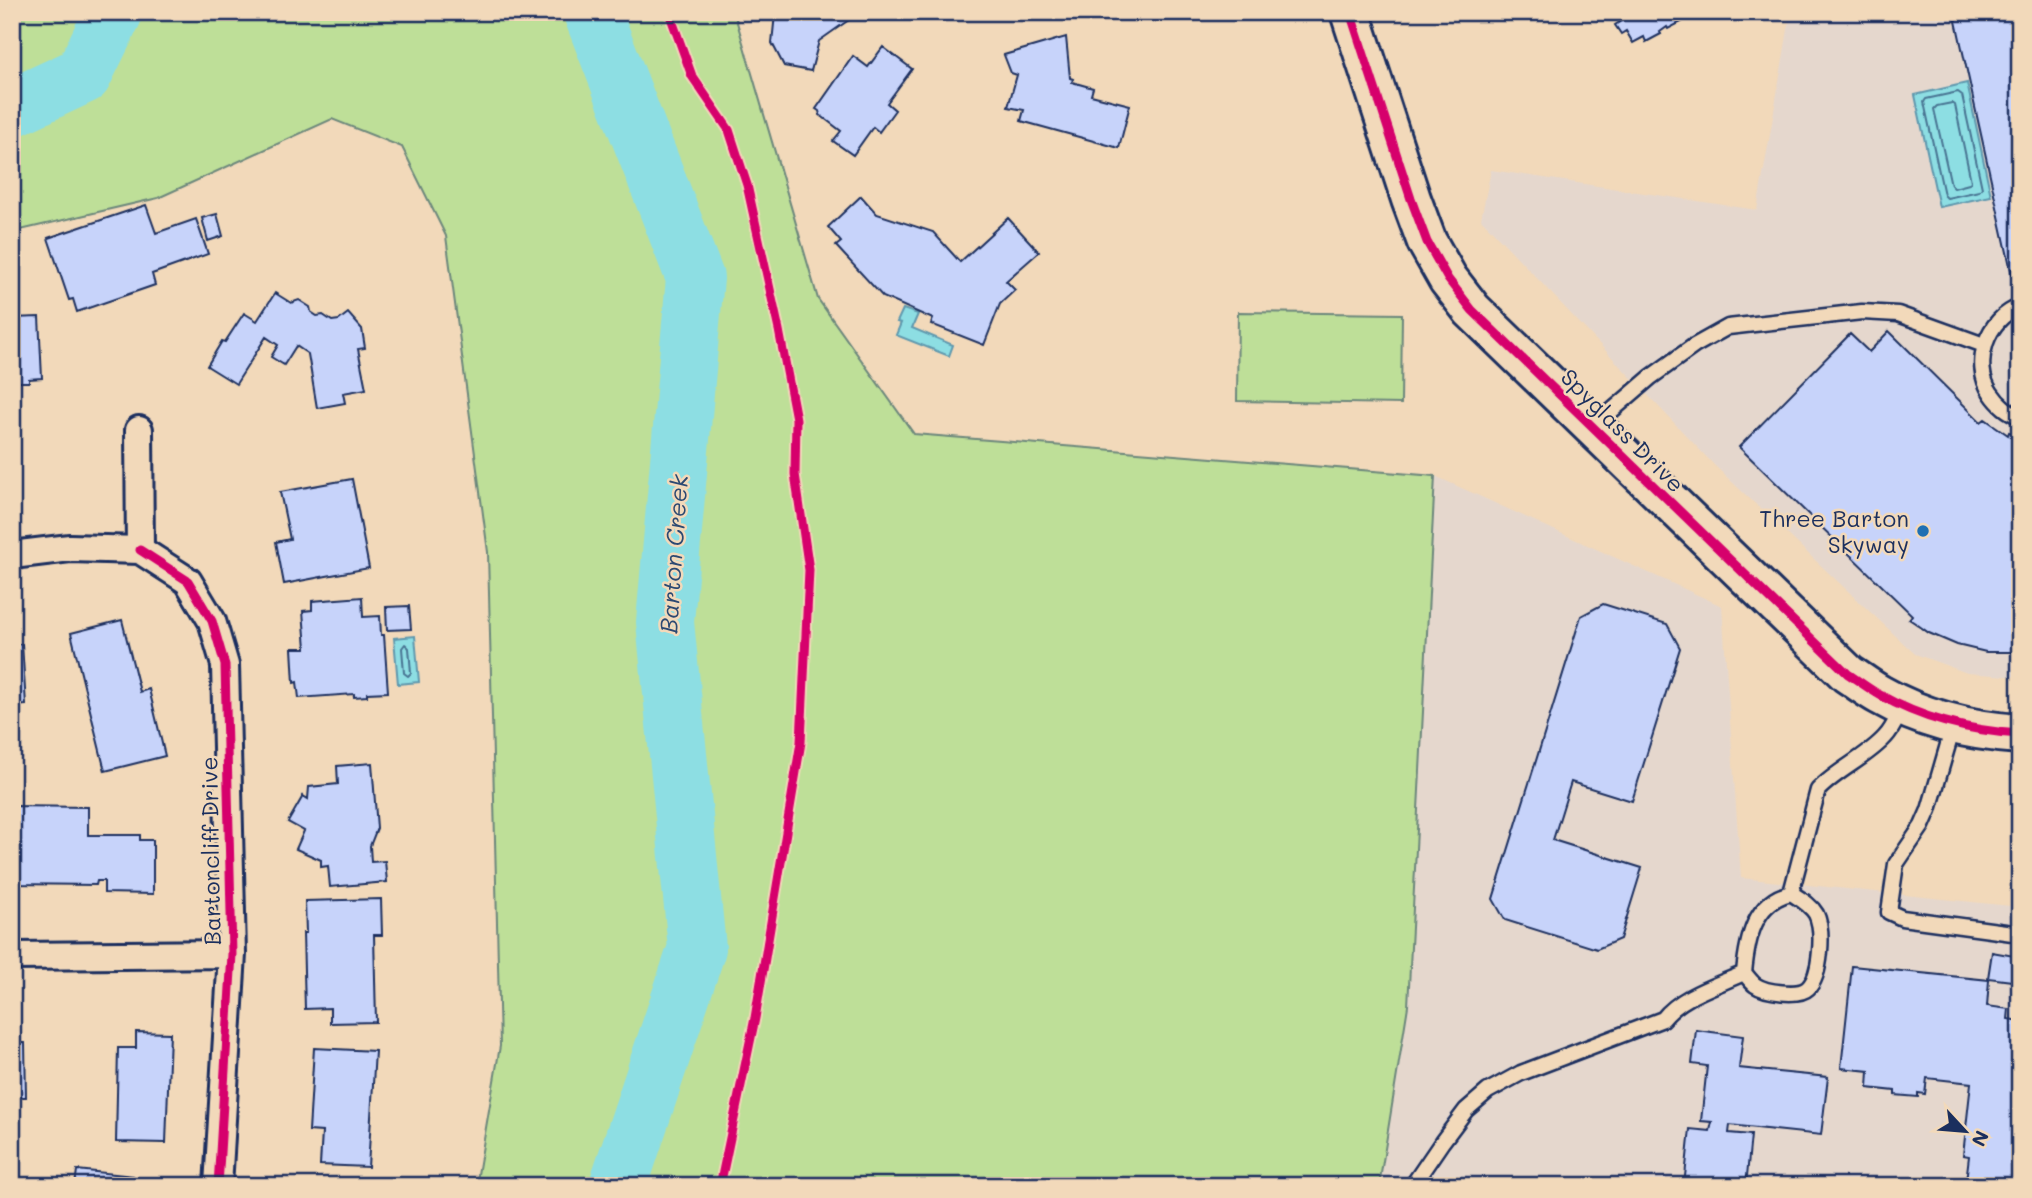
<svg xmlns="http://www.w3.org/2000/svg" width="2032" height="1198" viewBox="0 0 2032 1198" font-family="Mali,sans-serif">
  <style>
    .built { fill: #e5d7cd }
    .green { fill: #bedf98; stroke: #6c877b; stroke-width: 2 }
    .water { fill: #8ddee3; stroke: #5f98ae; stroke-width: 2 }
    .lines { fill: none; stroke-linecap: round; stroke-linejoin: round }
    .shore { stroke: #497593; stroke-width: 2 }
    .river { stroke: #8ddee3; stroke-width: 58 }
    .building { fill: #c7d3fa; stroke: #1b2f5e; stroke-width: 2 }
    .lane-casing { stroke: #1b2f5e; stroke-width: 19 }
    .street-casing { stroke: #1b2f5e; stroke-width: 32 }
    .secondary-casing { stroke: #1b2f5e; stroke-width: 44 }
    .lane { stroke: #f2d9ba; stroke-width: 14 }
    .street { stroke: #f2d9ba; stroke-width: 26 }
    .secondary { stroke: #f2d9ba; stroke-width: 38 }
    .cycleway-casing { stroke: #f2d9ba; stroke-width: 13 }
    .cycleway { stroke: #d6006c; stroke-width: 9 }
    .poi-dot { fill: #1f6fb2; stroke: #f2d9ba; stroke-width: 2.5 }
    .labels { text-anchor: middle; dominant-baseline: central; stroke-width: 5; stroke-linejoin: round; paint-order: stroke }
    .street-label { font-size: 23px; fill: #1b2f5e; stroke: #f2d9ba }
    .poi-label { font-size: 23px; fill: #1b2f5e; stroke: #f2d9ba; text-anchor: end }
    .water-label { font-size: 24px; font-style: italic; fill: #2c4972; stroke: #f2d9ba }
  </style>
  <rect width="100%" height="100%" fill="#f2d9ba"/>
  <filter id="ink" filterUnits="userSpaceOnUse"><feTurbulence type="fractalNoise" baseFrequency=".0143" numOctaves="2"/><feDisplacementMap in="SourceGraphic" scale="14" xChannelSelector="R" yChannelSelector="G"/><feConvolveMatrix kernelMatrix="1 2 1 2 8 2 1 2 1" color-interpolation-filters="sRGB"/></filter>
  <g filter="url(#ink)">
    <path class="built" d="M 1791,12 L 2020,12 L 2020,677 L 1967,673 L 1915,654 L 1715,466 L 1481,219 L 1491,170 L 1757,210 Z
      M 1435,476 L 1722,606 L 1741,878 L 2020,907 L 2020,1186 L 1379,1186 L 1408,1006 Z"/>
    <path class="green" d="M 12,12 L 734,12 L 818,299 L 914,434 L 1435,476 L 1408,1006 L 1379,1186 L 476,1186 L 500,1046 L 488,552 L 446,236 L 402,147 L 332,119 L 158,198 L 12,232 Z
      M 1238,312 L 1402,314 L 1401,404 L 1237,401 Z"/>
    <path class="water" d="M 1967,83 L 1991,196 L 1939,207 L 1915,95 Z
      M 903,309 L 918,314 L 912,328 L 953,345 L 949,356 L 896,335 L 901,323 L 897,322 Z
      M 415,636 L 419,682 L 398,684 L 394,638 Z"/>
    <g class="lines">
      <path class="shore" d="M 1958,92 L 1962,95 L 1982,188 L 1979,191 L 1947,198 L 1944,195 L 1924,102 L 1926,99 Z
        M 1952,103 L 1955,105 L 1971,181 L 1969,184 L 1954,188 L 1951,185 L 1934,109 L 1937,106 Z
        M 405,644 L 409,648 L 411,673 L 408,676 L 404,673 L 402,648 Z"/>
      <path class="river" d="M 592,12 L 695,278 L 665,622 L 697,948 L 618,1186
        M 12,108 L 83,75 L 114,12"/>
    </g>
    <path class="building" d="M 774,12 L 860,12 L 819,41 L 811,71 L 784,66 L 772,43 L 775,14 Z
      M 1615,12 L 1686,12 L 1682,15 L 1685,20 L 1668,29 L 1667,27 L 1660,32 L 1661,34 L 1646,42 L 1644,37 L 1633,43 L 1626,31 L 1621,34 L 1615,25 L 1621,21 Z
      M 1954,12 L 2020,12 L 2020,273 L 2012,275 Z
      M 1066,37 L 1070,78 L 1073,79 L 1072,82 L 1093,88 L 1091,95 L 1130,105 L 1119,148 L 1021,121 L 1024,110 L 1008,107 L 1017,75 L 1011,73 L 1004,55 Z
      M 883,47 L 912,69 L 887,103 L 895,110 L 879,132 L 873,127 L 853,155 L 833,141 L 841,131 L 820,115 L 819,111 L 816,109 L 853,56 L 868,67 Z
      M 861,196 L 877,214 L 933,232 L 960,262 L 1008,218 L 1039,252 L 1006,281 L 1015,290 L 1000,304 L 984,345 L 931,324 L 933,319 L 883,297 L 836,246 L 841,242 L 828,227 Z
      M 146,205 L 156,233 L 196,219 L 208,254 L 152,274 L 155,285 L 77,312 L 73,299 L 69,300 L 48,238 Z
      M 217,214 L 223,236 L 208,241 L 202,218 Z
      M 275,293 L 291,303 L 299,300 L 310,307 L 311,312 L 317,316 L 323,315 L 332,321 L 339,320 L 348,313 L 362,329 L 365,348 L 358,349 L 366,389 L 343,393 L 345,403 L 317,408 L 308,354 L 296,346 L 284,365 L 271,357 L 278,345 L 266,337 L 236,384 L 207,366 L 222,341 L 225,342 L 244,313 L 257,321 Z
      M 39,317 L 42,378 L 29,379 L 29,382 L 17,382 L 17,380 L 12,380 L 12,318 Z
      M 1889,331 L 1981,422 L 1985,419 L 2008,435 L 2009,432 L 2020,435 L 2020,648 L 2015,649 L 2015,652 L 1986,652 L 1957,645 L 1929,633 L 1915,623 L 1909,619 L 1912,615 L 1739,447 L 1850,334 L 1869,352 Z
      M 352,479 L 369,568 L 284,584 L 276,542 L 290,539 L 280,492 Z
      M 362,597 L 363,617 L 380,616 L 381,635 L 384,635 L 388,692 L 367,693 L 367,696 L 354,697 L 354,694 L 299,698 L 297,682 L 294,683 L 292,648 L 306,648 L 303,611 L 312,610 L 312,601 Z
      M 1603,604 L 1667,624 L 1680,648 L 1632,801 L 1571,782 L 1553,840 L 1642,868 L 1620,939 L 1597,949 L 1505,920 L 1493,899 L 1581,616 Z
      M 409,606 L 411,629 L 387,630 L 386,607 Z
      M 122,620 L 140,692 L 149,689 L 165,756 L 105,771 L 71,633 Z
      M 22,644 L 26,705 L 12,706 L 12,645 Z
      M 372,763 L 377,828 L 370,846 L 371,862 L 385,861 L 387,882 L 330,887 L 328,866 L 321,867 L 321,860 L 296,849 L 304,831 L 288,822 L 303,796 L 308,799 L 309,787 L 338,784 L 337,766 Z
      M 12,806 L 88,807 L 88,835 L 140,835 L 140,840 L 153,840 L 153,894 L 104,893 L 104,881 L 97,881 L 96,885 L 12,884 Z
      M 381,899 L 382,935 L 374,935 L 376,1022 L 330,1023 L 330,1008 L 305,1009 L 303,933 L 306,933 L 305,901 Z
      M 1992,952 L 2020,957 L 2020,982 L 1988,978 Z
      M 1852,966 L 1989,980 L 1987,1006 L 2009,1009 L 2008,1019 L 2020,1021 L 2020,1186 L 1966,1181 L 1969,1156 L 1963,1155 L 1971,1083 L 1927,1078 L 1925,1094 L 1918,1093 L 1918,1097 L 1895,1095 L 1895,1091 L 1868,1088 L 1869,1071 L 1841,1068 Z
      M 1696,1030 L 1743,1036 L 1739,1068 L 1828,1077 L 1821,1135 L 1730,1125 L 1729,1133 L 1751,1135 L 1746,1186 L 1684,1186 L 1690,1129 L 1710,1131 L 1712,1122 L 1701,1121 L 1707,1066 L 1692,1064 Z
      M 136,1032 L 170,1033 L 166,1143 L 116,1142 L 118,1048 L 136,1048 Z
      M 12,1043 L 25,1043 L 26,1097 L 12,1097 Z
      M 314,1048 L 375,1051 L 368,1167 L 320,1165 L 322,1132 L 309,1131 Z
      M 77,1170 L 133,1176 L 132,1186 L 75,1186 Z"/>
    <g class="lines">
      <g class="lane-casing">
        <path id="lane" d="M 2020,307 C 1987,317 1971,365 1991,393 C 1999,405 2007,411 2020,417
          M 1594,426 L 1651,377 L 1694,346 L 1728,327 L 1862,312 L 1898,314 L 1984,345
          M 1954,724 L 1929,810 L 1922,826 L 1896,864 L 1889,912 L 1902,918 L 2020,934
          M 1791,893 L 1818,790 C 1838,769 1866,758 1885,737 C 1893,729 1897,718 1902,708
          M 1412,1186 L 1442,1142 L 1466,1110 L 1488,1091 L 1521,1073 L 1663,1019 C 1682,995 1716,986 1744,973 C 1748,977 1751,982 1755,985 C 1765,992 1799,997 1808,988 C 1821,976 1824,930 1816,914 C 1810,904 1800,899 1791,893 C 1754,901 1747,940 1744,973"/>
      </g>
      <g class="street-casing">
        <path id="street" d="M 139,430 L 140,550
          M 140,550 L 188,581 L 212,621 L 225,665 L 232,954 L 218,1186
          M 12,555 L 70,548 L 140,550
          M 12,956 L 232,954"/>
      </g>
      <g class="secondary-casing">
        <path id="secondary" d="M 1350,12 L 1411,199 L 1427,242 L 1448,279 L 1472,310 L 1848,674 C 1859,681 1869,689 1880,695 C 1922,719 1972,731 2020,734"/>
      </g>
      <use href="#lane" class="lane"/>
      <use href="#street" class="street"/>
      <use href="#secondary" class="secondary"/>
      <g class="cycleway-casing">
        <path id="cycleway" d="M 669,12 L 692,76 L 729,130 L 747,185 L 779,330 L 796,419 L 795,474 L 809,570 L 801,742 L 755,1018 L 720,1186
          M 1350,12 L 1411,199 L 1427,242 L 1448,279 L 1472,310 L 1848,674 C 1859,681 1869,689 1880,695 C 1922,719 1972,731 2020,734
          M 140,550 L 188,581 L 212,621 L 225,665 L 232,954 L 218,1186"/>
      </g>
      <use href="#cycleway" class="cycleway"/>
    </g>
  </g>
  <circle class="poi-dot" cx="1923" cy="531" r="7"/>
  <g class="labels">
    <g class="street-label">
      <text transform="translate(1623 430) rotate(45)">Spyglass Drive</text>
      <text transform="translate(210 851) rotate(-91)">Bartoncliff Drive</text>
    </g>
    <g class="poi-label">
      <text x="1909" y="518">Three Barton<tspan x="1909" dy="26">Skyway</tspan></text>
    </g>
    <g class="water-label">
      <text transform="translate(673 554) rotate(-86)">Barton Creek</text>
    </g>
  </g>
  <rect width="2032" height="1198" fill="none" stroke="#f2d9ba" stroke-width="42"/>
  <rect x="21" y="21" width="1990" height="1156" fill="none" stroke="#1b2f5e" stroke-width="2.5" filter="url(#ink)"/>
  <g transform="translate(1965 1131) rotate(116)" stroke="#f2d9ba" stroke-width="5" paint-order="stroke">
  <path d="M0-5L12 26L0 18L-12 26Z" fill="#1b2f5e"/>
  <text y="-10" font-size="19" font-weight="bold" text-anchor="middle" fill="#1b2f5e">N</text>
  </g>
</svg>
